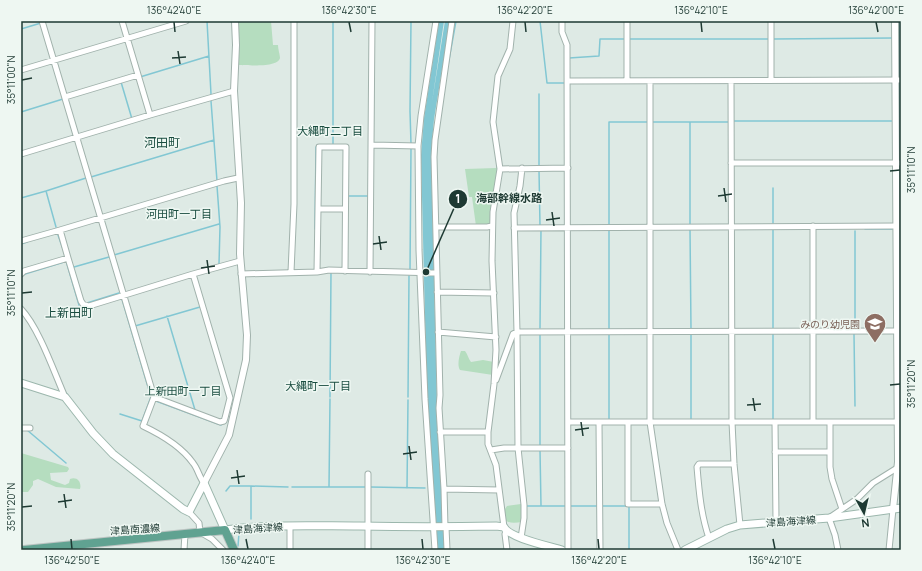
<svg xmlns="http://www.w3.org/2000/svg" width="922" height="571" viewBox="0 0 922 571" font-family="Manrope,'Noto Sans JP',sans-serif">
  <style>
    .green { fill: #b5ddbf }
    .water { fill: #82c7d3 }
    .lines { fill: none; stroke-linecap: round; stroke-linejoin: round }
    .stream { stroke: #82c7d3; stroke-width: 1.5 }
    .minor-casing { stroke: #a1b2ac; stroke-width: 7 }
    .tertiary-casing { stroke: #a1b2ac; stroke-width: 8 }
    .secondary-casing { stroke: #9cb7ad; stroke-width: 9 }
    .primary-casing { stroke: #bcc4c2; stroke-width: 10 }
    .minor { stroke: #fff; stroke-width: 5 }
    .tertiary { stroke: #fff; stroke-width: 6 }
    .secondary { stroke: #fff; stroke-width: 7 }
    .primary { stroke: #60a291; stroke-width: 8 }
    .ticks { fill: none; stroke: #1e3a33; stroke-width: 1.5 }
    .labels { text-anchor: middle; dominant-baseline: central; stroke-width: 3; stroke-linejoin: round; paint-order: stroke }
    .education-label { font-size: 10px; fill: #785e54; stroke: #eef7f2; text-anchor: end }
    .street-label { font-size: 10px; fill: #1e3a33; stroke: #eef7f2 }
    .neighbourhood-label { font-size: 11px; fill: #1a4d40; stroke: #eef7f2 }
    .quarter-label { font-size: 12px; fill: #1a4d40; stroke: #eef7f2 }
    .leader { fill: none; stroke: #1e3a33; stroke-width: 1.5 }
    .callout-dot { fill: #1e3a33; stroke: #eef7f2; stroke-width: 1.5 }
    .mark-label { font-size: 12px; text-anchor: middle; font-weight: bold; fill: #fff }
    .callout-label { font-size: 11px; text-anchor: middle; font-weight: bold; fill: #1e3a33; stroke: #eef7f2; stroke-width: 3; stroke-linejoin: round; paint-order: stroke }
    .neatline { fill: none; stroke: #1e3a33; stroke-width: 1.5 }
    .ticks-label { font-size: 10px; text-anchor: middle; fill: #1e3a33 }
  </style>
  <rect width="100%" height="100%" fill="#deeae5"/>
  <path class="green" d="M 239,21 L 271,21 L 273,45 L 278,45 C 278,49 280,55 280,58 C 278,68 247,65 239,65 Z
    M 497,160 L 498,169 L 491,222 L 490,224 L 476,226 L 472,197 L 469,197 L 465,169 L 496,168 L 496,162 Z
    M 461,351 L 465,351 C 468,355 468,358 471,362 L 483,360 L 494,362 L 493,375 L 460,370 C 457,366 459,356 461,351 Z
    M 21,453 L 68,467 L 69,469 L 67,472 L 50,473 L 51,480 L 65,485 L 69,483 L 70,479 C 77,476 82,482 80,489 L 56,487 L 38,479 L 33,481 L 33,485 L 28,492 L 22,492 Z
    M 521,504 L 523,505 L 522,522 C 515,523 509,524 504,519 L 503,512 L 507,506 Z"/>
  <path class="water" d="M 439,21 L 444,21 L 432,102 L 445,21 L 450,21 L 434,119 L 431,155 L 437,401 L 436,406 L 445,550 L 437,550 L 427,401 L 421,155 L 424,118 Z"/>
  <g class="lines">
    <path class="stream" d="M 207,21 L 211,94
      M 540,21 L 547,83 L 566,83
      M 899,21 L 899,76
      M 21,29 L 41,23
      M 629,39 L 769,39
      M 773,39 L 893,38
      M 569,58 L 599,56 L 600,39 L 626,39
      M 448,65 L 456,21
      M 140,77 L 209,56
      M 121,82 L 132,119
      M 899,83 L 900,159
      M 539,94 L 539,166
      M 211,101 L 217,181
      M 21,112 L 63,99
      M 734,121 L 892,121
      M 651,122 L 729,122
      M 690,122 L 690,224
      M 411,144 L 410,111 L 411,21
      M 333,145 L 333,21
      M 539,170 L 540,226
      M 91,177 L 214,140
      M 217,186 L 220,227 L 219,264
      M 773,188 L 773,223
      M 46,191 L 86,178
      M 348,196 L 370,196
      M 21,198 L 46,191 L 56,227
      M 609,224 L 609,122 L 648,122
      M 315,229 L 316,147
      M 609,229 L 609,329
      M 690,229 L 691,329
      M 773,229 L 773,328
      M 865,229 L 892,229
      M 855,231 L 855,328
      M 58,235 L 63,249
      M 21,244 L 27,242
      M 114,255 L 219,224
      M 67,264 L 79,305
      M 74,267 L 109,257
      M 410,271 L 411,148
      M 21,277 L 25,274 L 64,262
      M 87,303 L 119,293
      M 167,316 L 195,410
      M 135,326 L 200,307
      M 540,328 L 541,229
      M 773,333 L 773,420
      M 540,334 L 540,446
      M 609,334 L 609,421
      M 691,334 L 691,420
      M 854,334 L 855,406
      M 330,397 L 331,272 L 332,272
      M 408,397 L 409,276
      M 156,401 L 221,425
      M 120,414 L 142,421 L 151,397 L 122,299
      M 27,430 L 66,463
      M 540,450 L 541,506
      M 292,487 L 329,487 L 330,399
      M 329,487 L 367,487
      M 370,487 L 425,488
      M 407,488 L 408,400
      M 226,491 L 230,486 L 251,486
      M 525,506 L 566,506
      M 570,506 L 598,506
      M 601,506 L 626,506
      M 251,519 L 251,486 L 288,487
      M 238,546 L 239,533
      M 629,550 L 629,506"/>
    <g class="minor-casing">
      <path id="minor" d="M 42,21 L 154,397 L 143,426 C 162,435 181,446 193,463 C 198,469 199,477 204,483
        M 122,21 L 150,115 L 234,91
        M 562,21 L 562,32 L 567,45 L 568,550
        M 627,21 L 627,81
        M 771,21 L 771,80
        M 21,70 L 186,21
        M 567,81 L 901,80
        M 650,81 L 650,422 L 662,504 L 667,523 L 678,550
        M 731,81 L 732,422 L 734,464 L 740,525
        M 65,97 L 138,75
        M 372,145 L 418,146
        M 21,154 L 150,115
        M 731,163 L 901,163
        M 500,169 L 568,168
        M 318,209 L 345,209
        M 436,227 L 487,227 L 492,226
        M 514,228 L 896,226
        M 60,230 L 224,181 L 238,178
        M 21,241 L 60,230 L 68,258
        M 291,272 L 294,204 L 294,21
        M 317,272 L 319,147 L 346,147 L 345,271
        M 370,272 L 372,21
        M 21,274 L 24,271 L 68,258 L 81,301 L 83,304 L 89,306 L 193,274 L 230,398 L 225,418 L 224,421 L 220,422 L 154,397
        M 193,274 L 240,261
        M 241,274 L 317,272 L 329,270 L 437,273
        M 437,292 L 494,293
        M 21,309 C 39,328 54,372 65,397
        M 438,332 L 496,337
        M 496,380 L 513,334 L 517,332 L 901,331
        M 568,422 L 897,422
        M 599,422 L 600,550
        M 628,422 L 628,504 L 662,504
        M 775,422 L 776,521
        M 813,422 L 813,226
        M 830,422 L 830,467 L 832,479 L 842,509
        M 21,428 L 30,428
        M 440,432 L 488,432
        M 491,450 L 504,448 L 568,448
        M 775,452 L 830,452
        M 444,489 L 499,490
        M 189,512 L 199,523 L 200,532 L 212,539 L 223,550
        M 445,527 L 444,489 L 439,408 L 440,395 L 434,157 L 435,140 L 452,21
        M 446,527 L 447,550
        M 504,527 L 496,465 L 488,444 L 488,432 L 494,384 L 496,350 L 492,261 L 493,212 L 500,169 L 493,122 L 498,76 L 510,49 L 513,21
        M 506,531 L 505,534 L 507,550
        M 521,538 L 524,518 L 524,505 L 518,448 L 517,332 L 514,213 L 520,186 L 522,168
        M 709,538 C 701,515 699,491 697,467 L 699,464 L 734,464
        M 184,550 L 185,534
        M 290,550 L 290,526
        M 368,550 L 368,474
        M 435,550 L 425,399 L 419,250 L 418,146 L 421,116 L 436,21
        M 838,550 L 835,535 L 829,518 L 857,499 L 873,483 L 897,468
        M 889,550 L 893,509"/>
    </g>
    <g class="tertiary-casing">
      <path id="tertiary" d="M 204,483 L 229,435 L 246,360 L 247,335 L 240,254 L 241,203 L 234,91 L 236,45 L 235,21
        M 893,509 L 898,462 L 895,21"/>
    </g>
    <g class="secondary-casing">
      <path id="secondary" d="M 21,383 L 65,397 L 93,433 L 113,454 L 183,509 L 189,512 L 204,483
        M 204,483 L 225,530 C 270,524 314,526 359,526 C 404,527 450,527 496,526 L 504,527 C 509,538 549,546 562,550
        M 685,550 L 727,529 L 740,525 L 829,518 L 901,508"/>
    </g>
    <g class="primary-casing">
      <path id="primary" d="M 24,550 L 225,530 L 234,550"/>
    </g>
    <use href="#minor" class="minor"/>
    <use href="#tertiary" class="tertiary"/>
    <use href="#secondary" class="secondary"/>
    <use href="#primary" class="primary"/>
  </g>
  <path class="ticks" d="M 174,22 L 175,32M 349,22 L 351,32M 525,22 L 526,32M 701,22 L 702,32M 876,22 L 878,32M 178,51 L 180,64M 172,58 L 186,57M 22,80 L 32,78M 890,171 L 900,170M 724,188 L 726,202M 718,196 L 732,194M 552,212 L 554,226M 546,220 L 560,218M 379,236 L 381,250M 373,244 L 387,242M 207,260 L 209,274M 201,268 L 215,266M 22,293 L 32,292M 890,385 L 900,384M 753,398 L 755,411M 747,405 L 761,404M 581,422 L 583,436M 575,430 L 589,428M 409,446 L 411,460M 403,454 L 417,452M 237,470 L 239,484M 231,478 L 245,476M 64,494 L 66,508M 58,502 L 72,500M 22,507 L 32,506M 71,539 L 72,549M 246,539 L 248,549M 422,539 L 423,549M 598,539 L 599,549M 773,539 L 775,549"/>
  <defs>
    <g id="school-pin" transform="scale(1.15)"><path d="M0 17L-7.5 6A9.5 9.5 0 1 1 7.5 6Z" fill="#8d6e63" stroke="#eef7f2"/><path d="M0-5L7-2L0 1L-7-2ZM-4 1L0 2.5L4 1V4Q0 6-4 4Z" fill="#fff"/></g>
  </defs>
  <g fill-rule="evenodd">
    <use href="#school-pin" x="875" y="324"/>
  </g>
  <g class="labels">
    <g class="education-label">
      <text x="860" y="324">みのり幼児園</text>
    </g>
    <g class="street-label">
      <text transform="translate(791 521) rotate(-4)">津島海津線</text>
      <text transform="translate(258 528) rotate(-4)">津島海津線</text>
      <text transform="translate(135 529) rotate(-4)">津島南濃線</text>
    </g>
    <g class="neighbourhood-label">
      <text x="330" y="130">大縄町二丁目</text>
      <text x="179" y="213">河田町一丁目</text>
      <text x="318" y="385">大縄町一丁目</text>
      <text x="183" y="390">上新田町一丁目</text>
    </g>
    <g class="quarter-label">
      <text x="162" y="142">河田町</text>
      <text x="69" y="312">上新田町</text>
    </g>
  </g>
  <path class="leader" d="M426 272L458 199"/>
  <g class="callout-dot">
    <circle cx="426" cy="272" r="4"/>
    <circle cx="458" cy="199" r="10"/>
  </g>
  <g class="mark-label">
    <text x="458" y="203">1</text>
  </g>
  <g class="callout-label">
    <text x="509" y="202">海部幹線水路</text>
  </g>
  <rect width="922" height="571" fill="none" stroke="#eef7f2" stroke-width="44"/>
  <g transform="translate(864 513) rotate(172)" stroke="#eef7f2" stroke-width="3" paint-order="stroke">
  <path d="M0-3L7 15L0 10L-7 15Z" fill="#1e3a33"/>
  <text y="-6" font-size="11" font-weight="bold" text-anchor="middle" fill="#1e3a33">N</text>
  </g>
  <rect x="22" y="22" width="878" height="527" class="neatline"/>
  <g class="ticks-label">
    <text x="174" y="14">136°42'40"E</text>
    <text x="349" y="14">136°42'30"E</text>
    <text x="525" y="14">136°42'20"E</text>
    <text x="701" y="14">136°42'10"E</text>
    <text x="876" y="14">136°42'00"E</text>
    <text transform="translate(11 80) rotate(-90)" y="4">35°11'00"N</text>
    <text transform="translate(911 170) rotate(-90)" y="4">35°11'10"N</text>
    <text transform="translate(11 293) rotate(-90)" y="4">35°11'10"N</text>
    <text transform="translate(911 384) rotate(-90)" y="4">35°11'20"N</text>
    <text transform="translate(11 507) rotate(-90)" y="4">35°11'20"N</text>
    <text x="72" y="564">136°42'50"E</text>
    <text x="248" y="564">136°42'40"E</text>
    <text x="423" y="564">136°42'30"E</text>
    <text x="599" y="564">136°42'20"E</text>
    <text x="775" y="564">136°42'10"E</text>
  </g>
</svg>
